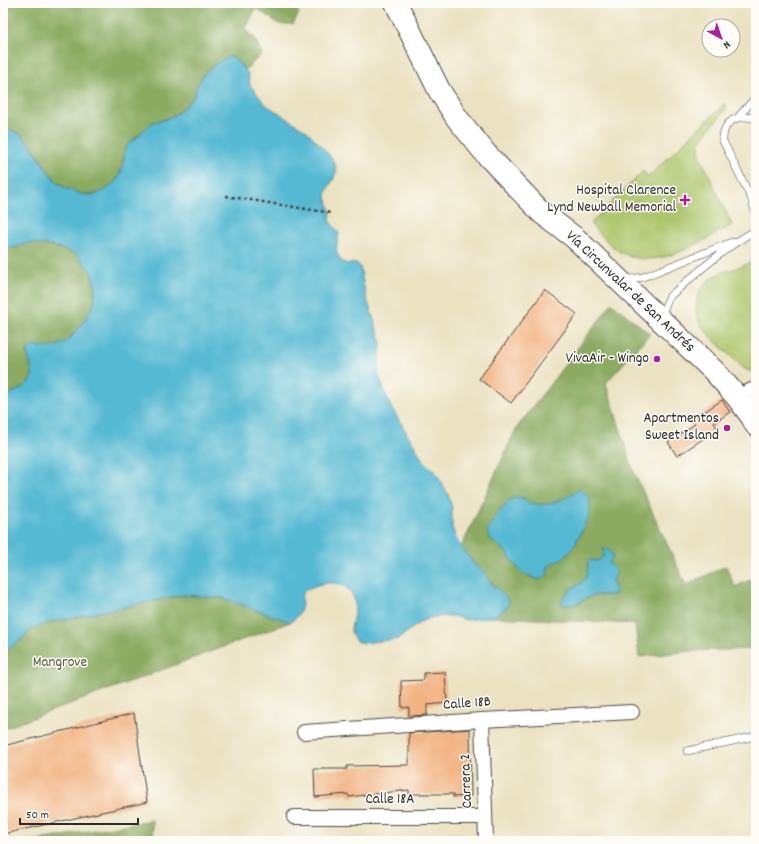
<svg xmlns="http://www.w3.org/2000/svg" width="759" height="844" viewBox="0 0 759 844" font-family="Dekko,sans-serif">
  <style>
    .green { fill: #adc66c; stroke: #6c784c }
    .forest { fill: #8aab60; stroke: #5a6b46; fill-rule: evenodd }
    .water { fill: #55b9d3; stroke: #40727f }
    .building { fill: #f2b381 }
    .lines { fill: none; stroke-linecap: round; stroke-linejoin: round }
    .lane-casing { stroke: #484642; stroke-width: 8 }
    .street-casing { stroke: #484642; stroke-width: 16 }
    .highway-casing { stroke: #484642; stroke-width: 24 }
    .path { stroke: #484642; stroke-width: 2.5; stroke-dasharray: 3 3; stroke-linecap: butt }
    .lane { stroke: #fff; stroke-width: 7 }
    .street { stroke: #fff; stroke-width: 14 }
    .highway { stroke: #fff; stroke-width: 22 }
    .poi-dot { fill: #b5179e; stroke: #fdfcf7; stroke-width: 1.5 }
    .labels { text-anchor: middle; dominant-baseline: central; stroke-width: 3; stroke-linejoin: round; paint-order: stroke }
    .poi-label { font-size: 15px; fill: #2b2b2b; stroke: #fdfcf7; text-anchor: end }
    .street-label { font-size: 15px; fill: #2b2b2b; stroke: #fdfcf7 }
    .park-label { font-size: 15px; fill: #525a3e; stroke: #fdfcf7 }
  </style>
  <rect width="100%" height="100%" fill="#fdfcf7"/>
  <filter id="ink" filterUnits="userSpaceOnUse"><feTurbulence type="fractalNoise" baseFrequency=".025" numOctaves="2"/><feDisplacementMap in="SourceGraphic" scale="8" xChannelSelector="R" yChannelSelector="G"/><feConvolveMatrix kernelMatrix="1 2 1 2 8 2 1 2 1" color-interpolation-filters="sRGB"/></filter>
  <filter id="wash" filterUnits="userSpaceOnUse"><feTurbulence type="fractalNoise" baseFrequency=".012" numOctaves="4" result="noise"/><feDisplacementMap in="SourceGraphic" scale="16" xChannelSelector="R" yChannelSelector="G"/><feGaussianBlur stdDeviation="0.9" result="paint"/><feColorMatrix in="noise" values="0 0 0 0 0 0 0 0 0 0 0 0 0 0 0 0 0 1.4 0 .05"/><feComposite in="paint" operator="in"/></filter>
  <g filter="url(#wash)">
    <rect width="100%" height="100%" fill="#ebe2c1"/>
    <path class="green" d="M 724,104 L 727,108 L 702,138 L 699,145 L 700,156 L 732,225 C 701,241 659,272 622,253 C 612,248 598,232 590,224 L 643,171 L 648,177 Z
      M 756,258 L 756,372 L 749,371 L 743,368 C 733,358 704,333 699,321 C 691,303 700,284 717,275 C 730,268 744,268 756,258 Z"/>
    <path class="forest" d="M 3,3 L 291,3 L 299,13 L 293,24 L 279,24 L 256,8 L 245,30 L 254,37 L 262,54 L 245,70 L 233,57 C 226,57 222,60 217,64 C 214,66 209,68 206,71 C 201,76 199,85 196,92 C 193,97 188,103 184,107 C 174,117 168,118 155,122 C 152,123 133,139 130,143 C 118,160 127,180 103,191 C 96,195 87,195 80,193 C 74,192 67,189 63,186 C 43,175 30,125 3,130 Z
      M 29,243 L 53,246 L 76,254 L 80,258 L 91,272 L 95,290 L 94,304 L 81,326 L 65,342 L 57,346 L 49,348 L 39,347 L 27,350 C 27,358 32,365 32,373 C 32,386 13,392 3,397 L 3,251 Z
      M 612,303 L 650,334 L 606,383 L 633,470 L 686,585 L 726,566 L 735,587 L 756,577 L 756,649 L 691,651 L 639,657 L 635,624 L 493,617 L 506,608 L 508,599 C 491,583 477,565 461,548 L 516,429 ZM 580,489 L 584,527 L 575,545 L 555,563 L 550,564 L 547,571 L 548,575 L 539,580 L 527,575 L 520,571 L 505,551 L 496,516 C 507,503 506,499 524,498 L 529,503 C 551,508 562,500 580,489 ZM 612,554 L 612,558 L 609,563 L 616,575 L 612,581 L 616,590 L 608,595 C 602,595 595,595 589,597 C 583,600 577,606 571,605 L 565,595 L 584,581 L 587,575 L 588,561 L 591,560 L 597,561 L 604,556 Z
      M 183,595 L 222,598 L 290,622 L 3,729 L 3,653 L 23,638 L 31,629 L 39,626 L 52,622 Z
      M 152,820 L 153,841 L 33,841 Z"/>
    <path class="water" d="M 229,57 L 233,57 L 248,73 L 250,85 L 266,105 L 307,131 L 325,150 L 334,162 L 337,170 L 333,180 L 327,190 L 326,197 L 331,213 L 330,219 L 332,224 L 339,233 L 336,251 L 341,261 L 347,264 L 357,263 L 360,267 L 366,296 L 381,341 L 378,374 L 390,405 L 424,462 L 436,473 L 448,494 L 452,507 L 452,528 L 458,542 L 473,563 L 485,573 L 488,580 L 508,599 L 509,604 L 506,608 L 493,617 L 467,620 L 453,616 L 433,617 L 422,621 L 398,639 L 363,643 L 356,641 C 354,638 351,634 351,630 C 351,625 353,620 354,615 C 357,598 352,587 335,583 C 326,582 313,585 305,591 C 300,595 302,599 302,605 C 301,612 296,619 290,622 L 222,598 L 183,595 L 52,622 L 31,629 L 23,638 L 3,653 L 3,397 C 13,392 32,386 32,373 C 32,365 27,358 27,350 L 33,346 L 49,348 L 57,346 L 65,342 L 72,336 L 81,326 L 94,304 L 95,290 L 94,281 L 91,272 L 80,258 L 76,254 L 65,250 L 53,246 L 29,243 L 3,251 L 3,130 C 29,125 43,175 62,186 C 69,190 81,195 88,195 C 103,195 118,183 122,169 C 125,159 122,149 131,141 C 133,140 135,139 136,138 C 142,133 147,125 154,122 C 157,121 161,121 163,120 C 171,118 178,113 184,107 C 187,104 193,98 195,93 C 196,91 196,87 198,84 C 204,72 216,62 229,57 Z
      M 580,489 L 589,497 C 592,514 588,518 581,532 C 574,545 574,548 563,558 C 559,561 552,562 549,566 C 547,568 547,572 548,575 L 539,580 L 527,575 L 520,571 L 505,551 L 491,540 L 487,532 L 496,516 L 508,501 C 517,496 521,495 529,503 C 551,508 562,500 580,489 Z
      M 603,548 L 610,551 L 613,554 L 612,558 L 609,563 L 616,571 L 616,575 L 612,581 L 616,590 L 615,595 C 607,595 599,594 592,596 C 578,600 578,608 561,604 C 562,589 584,587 587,574 C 588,570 588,565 588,561 L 591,560 L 597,561 L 604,556 Z"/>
    <g id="blocks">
      <path class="building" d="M 545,290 L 577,314 L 511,403 L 479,379 Z
        M 722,400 L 730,412 L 714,423 L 718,429 L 677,456 L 668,442 L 695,424 L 692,420 Z
        M 445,672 L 447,703 L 427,705 L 427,715 L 409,716 L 409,707 L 402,708 L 401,681 L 424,680 L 424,673 Z
        M 134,713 L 147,802 L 3,834 L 3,746 Z
        M 470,729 L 471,796 L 453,797 L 453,794 L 409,794 L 409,790 L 349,797 L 348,794 L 315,797 L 314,769 L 347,769 L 347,766 L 409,765 L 409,733 Z"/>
    </g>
  </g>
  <g filter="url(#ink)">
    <use href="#blocks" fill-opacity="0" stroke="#484642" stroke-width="1"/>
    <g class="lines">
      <g class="lane-casing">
        <path id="lane" d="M 739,116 L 756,97
          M 756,119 C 738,113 722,121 723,141 L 752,200 L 756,215
          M 625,280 L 643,277 L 732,242
          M 661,317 L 666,304 L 670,296 C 698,272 724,248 756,230
          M 687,751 L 756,736"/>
      </g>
      <g class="street-casing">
        <path id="street" d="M 737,397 L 756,388
          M 482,720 L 486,841
          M 304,732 L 482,720 L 632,712
          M 294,817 L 485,817"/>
      </g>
      <g class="highway-casing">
        <path id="highway" d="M 396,3 L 439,90 L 457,118 L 486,154 L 542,213 L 575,238 L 715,372 L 737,397 L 752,417 L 756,425"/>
      </g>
      <path class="path" d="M 226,196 L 331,213"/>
      <use href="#lane" class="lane"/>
      <use href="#street" class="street"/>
      <use href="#highway" class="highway"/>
    </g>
  </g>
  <g class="poi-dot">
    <path d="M683 194h4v4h4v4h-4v4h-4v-4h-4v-4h4z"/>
    <circle cx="657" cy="359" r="4"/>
    <circle cx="727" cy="428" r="4"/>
  </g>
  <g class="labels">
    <g class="poi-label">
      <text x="676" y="191">Hospital Clarence<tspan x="676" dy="17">Lynd Newball Memorial</tspan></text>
      <text x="649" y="359">VivaAir - Wingo</text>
      <text x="719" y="419">Apartmentos<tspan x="719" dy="17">Sweet Island</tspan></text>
    </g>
    <g class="street-label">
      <text transform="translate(630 292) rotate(43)">Vía Circunvalar de San Andrés</text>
      <text transform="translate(467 704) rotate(-4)">Calle 18B</text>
      <text transform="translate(467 781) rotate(-92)">Carrera 2</text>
      <text x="390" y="800">Calle 18A</text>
    </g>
    <g class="park-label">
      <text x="60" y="663">Mangrove</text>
    </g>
  </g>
  <rect width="759" height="844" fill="none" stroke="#fdfcf7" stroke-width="16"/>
  <g transform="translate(721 38) rotate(140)"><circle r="19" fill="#fdfcf7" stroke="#a9a8a5"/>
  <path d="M0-3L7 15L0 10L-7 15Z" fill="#b5179e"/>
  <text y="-6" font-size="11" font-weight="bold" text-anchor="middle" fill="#2b2b2b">N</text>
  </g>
  <path d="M20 818v6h118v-6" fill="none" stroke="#2b2b2b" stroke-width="2"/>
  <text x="26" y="818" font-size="12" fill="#2b2b2b" stroke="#fdfcf7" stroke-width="3" paint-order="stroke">50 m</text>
</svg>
